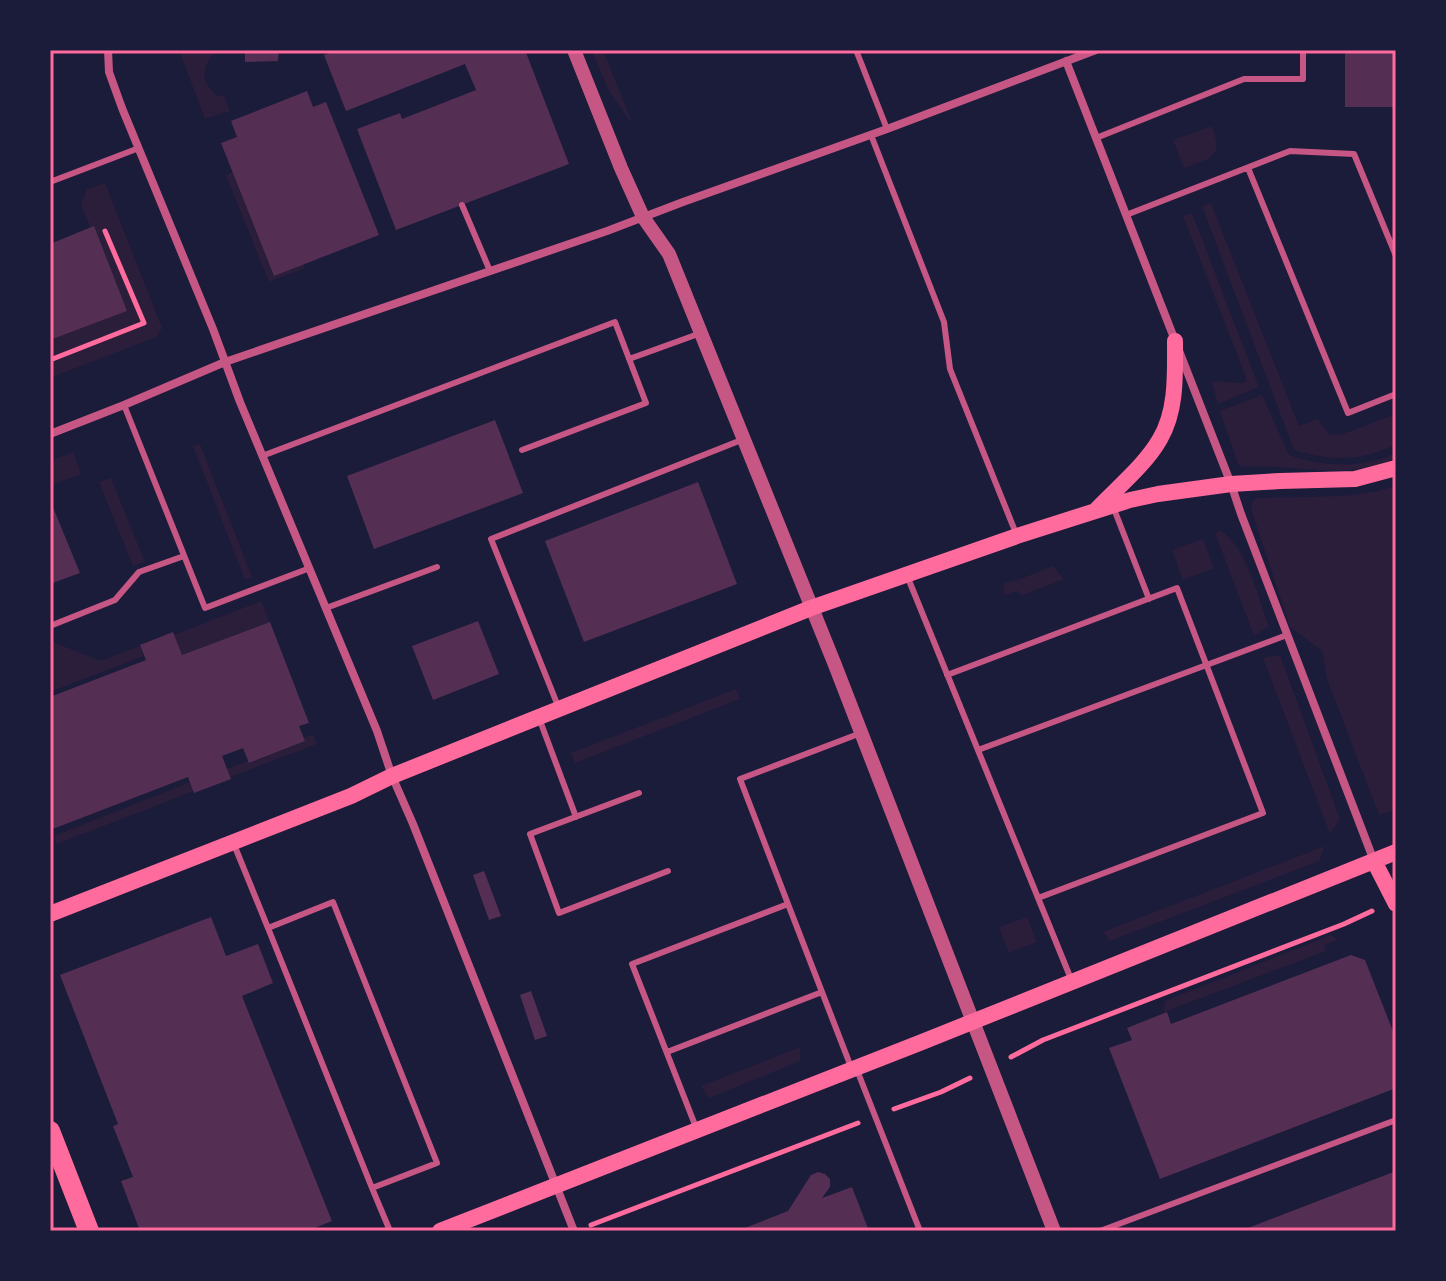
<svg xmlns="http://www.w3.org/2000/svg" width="1446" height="1281" viewBox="0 0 1446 1281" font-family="'Fira Sans',sans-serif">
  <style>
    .green { fill: #2a1e3b }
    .building { fill: #542f53 }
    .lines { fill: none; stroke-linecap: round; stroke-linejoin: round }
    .path { stroke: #ff6b9d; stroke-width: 5 }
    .service { stroke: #c65784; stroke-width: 6 }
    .minor { stroke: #c65784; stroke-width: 8 }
    .tertiary { stroke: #c65784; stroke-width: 14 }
    .secondary { stroke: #ff6b9d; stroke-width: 16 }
    .primary { stroke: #ff6b9d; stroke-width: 20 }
    .neatline { fill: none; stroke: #ff6b9d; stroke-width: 3 }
  </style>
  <rect width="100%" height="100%" fill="#1b1b3a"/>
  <path class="green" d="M 179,50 L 215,51 C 201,69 200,83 219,97 L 224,95 L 230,111 L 205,119 Z
    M 591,50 L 603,50 L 633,125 L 610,93 Z
    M 1212,126 L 1216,140 L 1216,151 L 1208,159 L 1184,168 L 1173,140 Z
    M 233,172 L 274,276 L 304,264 L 305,268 L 269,282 L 226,175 Z
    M 105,183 L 162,328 L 156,337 L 50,378 L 50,340 L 127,311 L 81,205 L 87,189 Z
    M 1211,203 L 1299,426 L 1318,419 L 1329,434 L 1340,435 L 1396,414 L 1396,444 C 1363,462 1329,461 1294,450 L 1202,206 Z
    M 1192,213 L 1259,387 L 1218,404 L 1212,383 L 1214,381 L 1242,383 L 1246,381 L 1246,377 L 1183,216 Z
    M 1262,395 L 1289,455 C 1324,467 1362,469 1396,453 L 1396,458 C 1347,482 1294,463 1242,467 L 1238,464 L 1220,411 Z
    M 200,444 L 252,577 L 245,580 L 193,446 Z
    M 73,452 L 81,474 L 50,486 L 50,461 Z
    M 111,478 L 145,562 L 133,566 L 99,482 Z
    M 1396,486 L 1396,809 L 1379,815 L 1327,679 L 1322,651 L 1290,627 L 1251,509 L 1252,502 L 1256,498 L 1343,496 L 1374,492 Z
    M 1220,530 C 1248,549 1257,595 1269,626 L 1254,636 L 1215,533 Z
    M 1203,539 L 1214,568 L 1183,580 L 1172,550 Z
    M 1053,566 L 1064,579 L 1021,596 L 1018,591 L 1004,595 L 1004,583 L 1018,580 Z
    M 261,601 L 270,622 L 182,655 L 174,635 Z
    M 53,642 L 101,661 L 140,646 L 144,656 L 50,692 L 50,643 Z
    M 1280,655 L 1340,819 L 1330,834 L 1263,658 Z
    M 736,689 L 740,699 L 575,763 L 571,753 Z
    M 313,734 L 317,744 L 230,777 L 227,769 L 248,761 L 250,763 L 305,741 L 304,738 Z
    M 190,782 L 194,791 L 57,844 L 54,836 Z
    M 1325,846 L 1319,861 L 1110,941 L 1103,932 Z
    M 1027,917 L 1037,942 L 1009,953 L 999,927 Z
    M 1331,935 L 1338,940 L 1324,945 L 1326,951 L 1164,1012 L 1165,1001 Z
    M 800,1047 L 800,1061 L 709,1098 L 701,1086 Z"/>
  <path class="building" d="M 245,50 L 279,50 L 278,61 L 245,62 Z
    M 337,50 L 525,50 L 569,164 L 396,230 L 357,129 L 400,113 L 402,119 L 476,90 L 465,64 L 346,111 L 324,55 Z
    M 1345,50 L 1396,50 L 1396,107 L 1345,107 Z
    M 307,91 L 313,107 L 326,102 L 379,235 L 274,276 L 221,143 L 237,137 L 231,121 Z
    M 94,226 L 127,311 L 50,340 L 50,244 Z
    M 495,420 L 523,493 L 374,549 L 347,476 Z
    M 698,482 L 737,584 L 584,642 L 545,541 Z
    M 50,500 L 80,573 L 50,584 Z
    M 478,621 L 499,674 L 433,700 L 412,646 Z
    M 270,622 L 309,723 L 299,726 L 305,741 L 249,763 L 243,748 L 222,756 L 231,779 L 194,793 L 188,777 L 50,830 L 50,697 L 146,660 L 140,645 L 173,632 L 182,655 Z
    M 484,871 L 501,916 L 489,920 L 473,875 Z
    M 211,917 L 226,956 L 258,944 L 273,983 L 242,996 L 332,1221 L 307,1231 L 140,1231 L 121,1181 L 133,1177 L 113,1126 L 118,1124 L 60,975 Z
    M 1351,955 L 1365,960 L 1396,1039 L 1396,1088 L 1160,1179 L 1109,1048 L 1132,1040 L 1127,1028 L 1167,1012 L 1171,1024 Z
    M 531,991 L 547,1036 L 535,1040 L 520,995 Z
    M 1396,1171 L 1396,1231 L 1240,1231 Z
    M 818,1172 L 825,1174 L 830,1179 L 830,1187 L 822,1198 L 852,1187 L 869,1231 L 737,1231 L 788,1211 L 811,1175 Z"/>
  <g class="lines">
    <path class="path" d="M 50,360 L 144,323 L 105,231
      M 1011,1057 L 1043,1040 L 1344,924 L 1372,911
      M 894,1109 L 941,1092 L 970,1078
      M 591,1225 L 858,1123"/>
    <path class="service" d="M 856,50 L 887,129
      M 871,135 L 944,322 L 950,369 L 1017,536
      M 1096,138 L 1244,79 L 1303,79 L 1303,50
      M 1248,168 L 1348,413 L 1396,394
      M 50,182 L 139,148
      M 462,205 L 490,271
      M 1126,215 L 1290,151 L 1354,154 L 1396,256
      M 629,359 L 701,333
      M 124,405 L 205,608 L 310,568
      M 262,456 L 615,322 L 646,403 L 522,450
      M 1114,509 L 1149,599
      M 908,578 L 1071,979
      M 326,608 L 437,567
      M 50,626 L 115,600 L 139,572 L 184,556
      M 947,675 L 1177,588 L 1263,813 L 1038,898
      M 558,706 L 491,539 L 744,439
      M 539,718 L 576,817
      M 978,750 L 1287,635
      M 639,793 L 530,834 L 559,913 L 668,871
      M 233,842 L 268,928
      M 788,904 L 740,779 L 861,733
      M 667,1052 L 822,992
      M 857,1070 L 920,1231
      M 697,1130 L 632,964 L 788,904 L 851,1067
      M 372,1188 L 437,1163 L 333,902 L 268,928 L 372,1188 L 390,1231
      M 1100,1231 L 1396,1120"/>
    <path class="minor" d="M 108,50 L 109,72 L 122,108 L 213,329 L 240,402 L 377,731 L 392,776 L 413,824 L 574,1231
      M 1066,61 L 1231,484 L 1241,514 L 1374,861
      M 50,434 L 124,405 L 225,362 L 607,231 L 683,202 L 887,129 L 1096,50"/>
    <path class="tertiary" d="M 574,50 L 621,168 L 643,217 L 669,254 L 835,665 L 1054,1231"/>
    <path class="secondary" d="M 1097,509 C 1117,488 1146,464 1160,439 C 1177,410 1175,374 1175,341
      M 1374,861 L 1396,904
      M 50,914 L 351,796 L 392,776 L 811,608 L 1017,536 L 1130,500 L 1158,494 L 1231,484 L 1280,481 L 1355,479 L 1396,468
      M 440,1231 L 922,1042 L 1396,852"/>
    <path class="primary" d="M 50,1131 L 89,1231"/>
  </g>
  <rect width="1446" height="1281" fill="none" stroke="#1b1b3a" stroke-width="104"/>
  <rect x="52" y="52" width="1342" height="1177" class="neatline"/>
</svg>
